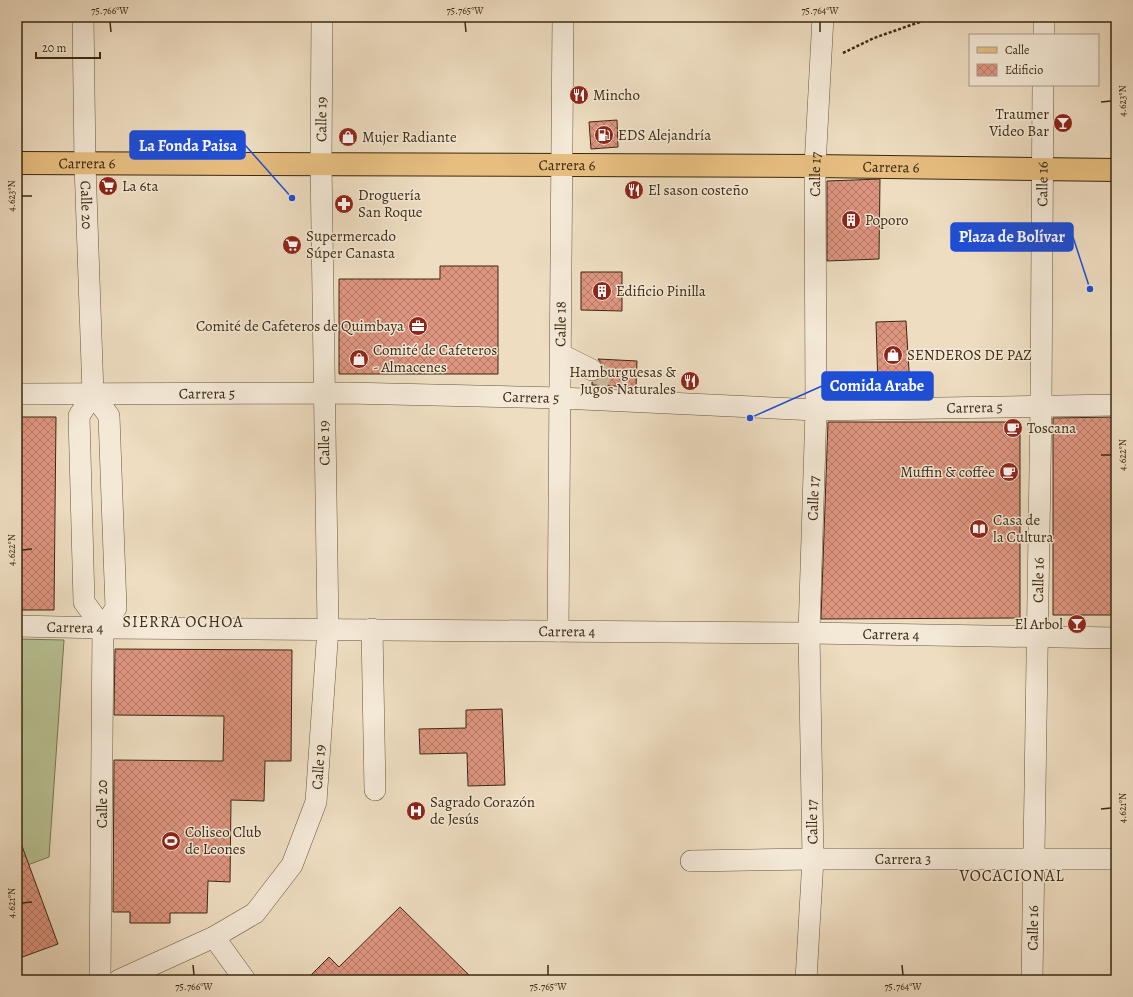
<svg xmlns="http://www.w3.org/2000/svg" width="1133" height="997" viewBox="0 0 1133 997" font-family="Alegreya,serif">
  <style>
    .grass { fill: #b8c193; stroke: #7a7552 }
    .building { fill: url(#building-cross-hatch); stroke: #3b2911 }
    .lines { fill: none; stroke-linecap: round; stroke-linejoin: round }
    .minor-tunnel { stroke: #cab99e; stroke-width: 21; stroke-dasharray: 21 10; stroke-linecap: butt }
    .minor-casing { stroke: #68563d; stroke-width: 22 }
    .major-casing { stroke: #3b2911; stroke-width: 24 }
    .path { stroke: #3b2911; stroke-width: 2.5; stroke-dasharray: 3 2; stroke-linecap: butt }
    .minor { stroke: #f4e9d7; stroke-width: 21 }
    .major { stroke: #e7be80; stroke-width: 22 }
    .ticks { fill: none; stroke: #3b2911; stroke-width: 1.5 }
    .labels { text-anchor: middle; dominant-baseline: central; stroke-width: 3; stroke-linejoin: round; paint-order: stroke }
    .poi-label { font-size: 15px; fill: #3b2911; stroke: #f4e9d7; text-anchor: start }
    .street-label { font-size: 15px; fill: #3b2911; stroke: #f4e9d7 }
    .neighbourhood-label { font-size: 16px; letter-spacing: 1px; fill: #3b2911; stroke: #f4e9d7 }
    .leader { fill: none; stroke: #1d4ed8; stroke-width: 1.5 }
    .callout-dot { fill: #1d4ed8; stroke: #f4e9d7; stroke-width: 1.5 }
    .callout { fill: #1d4ed8; stroke: #1d4ed8; stroke-width: 1.5 }
    .callout-label { font-size: 16px; text-anchor: middle; font-weight: bold; fill: #fff }
    .neatline { fill: none; stroke: #3b2911; stroke-width: 1.5 }
    .ticks-label { font-size: 10px; text-anchor: middle; fill: #3b2911 }
  </style>
  <defs>
    <pattern id="building-cross-hatch" width="8" height="8" patternUnits="userSpaceOnUse"><rect width="8" height="8" fill="#de9580"/><path d="M0 0l8 8M0 8l8-8" fill="none" stroke="#b57a67"/></pattern>
  </defs>
  <rect width="100%" height="100%" fill="#eeddc1"/>
  <filter id="stains"><feTurbulence type="fractalNoise" baseFrequency=".005" numOctaves="4"/><feColorMatrix values="0 0 0 0 .2 0 0 0 0 .09 0 0 0 0 .02 0 0 0 .5 -.17"/></filter>
  <radialGradient id="worn" r=".72"><stop offset=".6" stop-color="#630" stop-opacity="0"/><stop offset="1" stop-color="#630" stop-opacity=".3"/></radialGradient>
  <path class="grass" d="M 17,639 L 64,640 L 49,857 L 17,869 Z"/>
  <path class="building" d="M 617,120 L 618,147 L 591,149 L 589,122 Z
    M 880,179 L 879,259 L 827,261 L 827,181 Z
    M 440,266 L 498,266 L 498,374 L 339,374 L 339,279 L 440,279 Z
    M 581,272 L 622,272 L 622,311 L 581,310 Z
    M 906,321 L 910,387 L 878,388 L 876,322 Z
    M 598,359 L 637,361 L 636,387 L 592,385 L 592,382 L 598,380 L 603,375 L 604,370 L 602,364 Z
    M 17,417 L 56,417 L 54,610 L 17,610 Z
    M 1116,417 L 1116,615 L 1053,615 L 1053,418 Z
    M 828,422 L 1020,422 L 1020,618 L 821,619 Z
    M 115,649 L 292,650 L 291,761 L 265,761 L 264,801 L 231,800 L 230,882 L 208,881 L 207,913 L 170,913 L 170,923 L 130,923 L 130,912 L 113,912 L 114,760 L 223,761 L 224,716 L 114,715 Z
    M 502,709 L 505,785 L 468,786 L 467,753 L 420,754 L 419,729 L 466,728 L 466,710 Z
    M 17,838 L 19,838 L 58,944 L 17,959 Z
    M 400,907 L 474,980 L 306,980 L 329,957 L 339,967 Z"/>
  <g class="lines">
    <path class="minor-tunnel" d="M 592,370 L 623,386"/>
    <g class="minor-casing">
      <g id="minor">
        <path id="s1" d="M 83,17 L 85,164 L 93,394 L 109,416 L 116,608 L 103,628 L 100,980"/>
        <path d="M 1044,35 L 1044,17"/>
        <path d="M 562,355 L 592,370"/>
        <path id="s2" d="M 17,394 L 347,393 L 561,398 L 816,410 L 1116,405"/>
        <path d="M 93,394 L 79,416 L 84,602 L 103,628"/>
        <path id="s3" d="M 17,626 L 103,628 L 809,633 L 1116,638"/>
        <path d="M 372,629 L 375,790"/>
        <path id="s4" d="M 558,631 L 563,17"/>
        <path id="s5" d="M 691,861 L 813,859 L 1116,859"/>
        <path d="M 214,937 L 245,980"/>
        <path id="s6" d="M 119,980 L 214,937 L 255,913 L 292,865 L 316,802 L 328,628 L 321,164 L 322,17"/>
        <path id="s7" d="M 806,980 L 813,859 L 809,633 L 816,410 L 815,166 L 823,17"/>
        <path id="s8" d="M 1032,980 L 1041,405 L 1043,85"/>
      </g>
    </g>
    <g class="major-casing">
      <g id="major">
        <path id="s9" d="M 17,163 L 815,166 L 1116,170"/>
      </g>
    </g>
    <path class="path" d="M 843,53 L 874,38 L 934,17"/>
    <use href="#minor" class="minor"/>
    <use href="#major" class="major"/>
  </g>
  <path class="ticks" d="M 110,22 L 111,32M 465,22 L 466,32M 820,22 L 820,32M 1101,102 L 1111,101M 22,196 L 32,196M 1101,455 L 1111,455M 22,550 L 32,549M 1101,809 L 1111,808M 22,903 L 32,902M 193,965 L 194,975M 548,965 L 548,975M 902,965 L 903,975"/>
  <defs>
    <g id="restaurant-disc" transform="scale(1)"><circle r="9.5" fill="#8f2418" stroke="#f4e9d7"/><path d="M-5-6h1v4h1v-4h1v4h1v-4h1v5L-1.5 .5V6h-2V.5L-5-1ZM5-6V6H3V1.5H1.5Q1.5-4 5-6Z" fill="#fff"/></g>
    <g id="bar-disc" transform="scale(1)"><circle r="9.5" fill="#8f2418" stroke="#f4e9d7"/><path d="M-6-5H6L.8 .8V4.5H3.5V6h-7V4.5H-.8V.8Z" fill="#fff"/></g>
    <g id="fuel-disc" transform="scale(1)"><circle r="9.5" fill="#8f2418" stroke="#f4e9d7"/><path d="M-5.5-6h7V0h2V4h1.3V-2.5L3-4.5l.8-.8L6-3V5H2.5V1h-1V6h-7ZM-4.2-4.7v3.2H.2V-4.7Z" fill="#fff"/></g>
    <g id="shop-disc" transform="scale(1)"><circle r="9.5" fill="#8f2418" stroke="#f4e9d7"/><path d="M-5-2.5h2.3a2.7 3.5 0 0 1 5.4 0H5L5.5 6h-11ZM-1.5-2.5h3a1.5 2.3 0 0 0-3 0Z" fill="#fff"/></g>
    <g id="supermarket-disc" transform="scale(1)"><circle r="9.5" fill="#8f2418" stroke="#f4e9d7"/><path d="M-6-5.5h2.5l.6 2H6L4.5 2H-2.5L-4.4-4H-6ZM-1.5 3.2a1.3 1.3 0 1 0 .1 0ZM3 3.2a1.3 1.3 0 1 0 .1 0Z" fill="#fff"/></g>
    <g id="pharmacy-disc" transform="scale(1)"><circle r="9.5" fill="#8f2418" stroke="#f4e9d7"/><path d="M-2-6h4v4h4v4h-4v4h-4v-4h-4v-4h4Z" fill="#fff"/></g>
    <g id="building-disc" transform="scale(1)"><circle r="9.5" fill="#8f2418" stroke="#f4e9d7"/><path d="M-4-6H4V6H1V3H-1V6H-4ZM-2.5-4.3h1.7v1.8h-1.7ZM.8-4.3h1.7v1.8H.8ZM-2.5-1h1.7V.8h-1.7ZM.8-1h1.7V.8H.8Z" fill="#fff"/></g>
    <g id="office-disc" transform="scale(1)"><circle r="9.5" fill="#8f2418" stroke="#f4e9d7"/><path d="M-6-3h4V-5.5h4V-3h4V5H-6ZM-1-4.5V-3h2v-1.5ZM-6 0V1H6V0Z" fill="#fff"/></g>
    <g id="cafe-disc" transform="scale(1)"><circle r="9.5" fill="#8f2418" stroke="#f4e9d7"/><path d="M-5.5-4.5H6V0H3Q3 3.5 0 3.5H-2.5Q-5.5 3.5-5.5 0ZM3-3.2v2h1.7v-2ZM-6 4.5H4V6H-6Z" fill="#fff"/></g>
    <g id="library-disc" transform="scale(1)"><circle r="9.5" fill="#8f2418" stroke="#f4e9d7"/><path d="M-6-4Q-3-5.5-.7-3.5V5Q-3 3-6 4ZM6-4Q3-5.5 .7-3.5V5Q3 3 6 4Z" fill="#fff"/></g>
    <g id="hospital-disc" transform="scale(1)"><circle r="9.5" fill="#8f2418" stroke="#f4e9d7"/><path d="M-5-5h3v3.5h4V-5h3V5h-3V1.5h-4V5h-3Z" fill="#fff"/></g>
    <g id="stadium-disc" transform="scale(1)"><circle r="9.5" fill="#8f2418" stroke="#f4e9d7"/><path d="M0-5a6.5 5 0 1 0 0 10a6.5 5 0 1 0 0-10ZM-3.5-1.8h7v3.6h-7Z" fill="#fff"/></g>
  </defs>
  <g fill-rule="evenodd">
    <use href="#restaurant-disc" x="579" y="95"/>
    <use href="#bar-disc" x="1063" y="123"/>
    <use href="#fuel-disc" x="604" y="135"/>
    <use href="#shop-disc" x="348" y="137"/>
    <use href="#supermarket-disc" x="108" y="186"/>
    <use href="#restaurant-disc" x="634" y="190"/>
    <use href="#pharmacy-disc" x="344" y="204"/>
    <use href="#building-disc" x="851" y="220"/>
    <use href="#supermarket-disc" x="292" y="245"/>
    <use href="#building-disc" x="602" y="291"/>
    <use href="#office-disc" x="418" y="326"/>
    <use href="#shop-disc" x="893" y="355"/>
    <use href="#shop-disc" x="359" y="359"/>
    <use href="#restaurant-disc" x="690" y="381"/>
    <use href="#cafe-disc" x="1013" y="428"/>
    <use href="#cafe-disc" x="1009" y="472"/>
    <use href="#library-disc" x="979" y="529"/>
    <use href="#bar-disc" x="1077" y="624"/>
    <use href="#hospital-disc" x="416" y="811"/>
    <use href="#stadium-disc" x="171" y="841"/>
  </g>
  <g class="labels">
    <g class="poi-label">
      <text x="593" y="95">Mincho</text>
      <text x="1049" y="114" text-anchor="end">Traumer<tspan x="1049" dy="17">Video Bar</tspan></text>
      <text x="618" y="135">EDS Alejandría</text>
      <text x="362" y="137">Mujer Radiante</text>
      <text x="122" y="186">La 6ta</text>
      <text x="648" y="190">El sason costeño</text>
      <text x="358" y="195">Droguería<tspan x="358" dy="17">San Roque</tspan></text>
      <text x="865" y="220">Poporo</text>
      <text x="306" y="236">Supermercado<tspan x="306" dy="17">Súper Canasta</tspan></text>
      <text x="616" y="291">Edificio Pinilla</text>
      <text x="404" y="326" text-anchor="end">Comité de Cafeteros de Quimbaya</text>
      <text x="373" y="350">Comité de Cafeteros<tspan x="373" dy="17">- Almacenes</tspan></text>
      <text x="907" y="355">SENDEROS DE PAZ</text>
      <text x="676" y="372" text-anchor="end">Hamburguesas &amp;<tspan x="676" dy="17">Jugos Naturales</tspan></text>
      <text x="1027" y="428">Toscana</text>
      <text x="995" y="472" text-anchor="end">Muffin &amp; coffee</text>
      <text x="993" y="520">Casa de<tspan x="993" dy="17">la Cultura</tspan></text>
      <text x="1063" y="624" text-anchor="end">El Arbol</text>
      <text x="430" y="802">Sagrado Corazón<tspan x="430" dy="17">de Jesús</tspan></text>
      <text x="185" y="832">Coliseo Club<tspan x="185" dy="17">de Leones</tspan></text>
    </g>
    <g class="street-label">
      <text stroke="none"><textPath href="#s6" startOffset="963">Calle 19</textPath></text>
      <text stroke="none"><textPath href="#s9" startOffset="70">Carrera 6</textPath></text>
      <text stroke="none"><textPath href="#s9" startOffset="550">Carrera 6</textPath></text>
      <text stroke="none"><textPath href="#s9" startOffset="874">Carrera 6</textPath></text>
      <text stroke="none"><textPath href="#s7" startOffset="806">Calle 17</textPath></text>
      <text stroke="none"><textPath href="#s8" startOffset="796">Calle 16</textPath></text>
      <text stroke="none"><textPath href="#s1" startOffset="188">Calle 20</textPath></text>
      <text stroke="none"><textPath href="#s4" startOffset="307">Calle 18</textPath></text>
      <text stroke="none"><textPath href="#s2" startOffset="190">Carrera 5</textPath></text>
      <text stroke="none"><textPath href="#s2" startOffset="514">Carrera 5</textPath></text>
      <text stroke="none"><textPath href="#s2" startOffset="958">Carrera 5</textPath></text>
      <text transform="translate(324 443) rotate(-91)">Calle 19</text>
      <text stroke="none"><textPath href="#s7" startOffset="482">Calle 17</textPath></text>
      <text stroke="none"><textPath href="#s8" startOffset="400">Calle 16</textPath></text>
      <text stroke="none"><textPath href="#s3" startOffset="58">Carrera 4</textPath></text>
      <text stroke="none"><textPath href="#s3" startOffset="550">Carrera 4</textPath></text>
      <text stroke="none"><textPath href="#s3" startOffset="874">Carrera 4</textPath></text>
      <text stroke="none"><textPath href="#s6" startOffset="315">Calle 19</textPath></text>
      <text transform="translate(102 804) rotate(-90)">Calle 20</text>
      <text transform="translate(812 822) rotate(-91)">Calle 17</text>
      <text stroke="none"><textPath href="#s5" startOffset="212">Carrera 3</textPath></text>
      <text stroke="none"><textPath href="#s8" startOffset="52">Calle 16</textPath></text>
    </g>
    <g class="neighbourhood-label">
      <text x="183" y="622">SIERRA OCHOA</text>
      <text x="1012" y="876">VOCACIONAL</text>
    </g>
  </g>
  <path class="leader" d="M292 198L245 145M1090 289L1073 237M750 418L822 386"/>
  <g class="callout-dot">
    <circle cx="292" cy="198" r="4"/>
    <circle cx="1090" cy="289" r="4"/>
    <circle cx="750" cy="418" r="4"/>
  </g>
  <g class="callout">
    <rect x="130" y="131" width="115" height="28" rx="4"/>
    <rect x="951" y="223" width="122" height="28" rx="4"/>
    <rect x="822" y="372" width="111" height="28" rx="4"/>
  </g>
  <g class="callout-label">
    <text x="188" y="151">La Fonda Paisa</text>
    <text x="1012" y="242">Plaza de Bolívar</text>
    <text x="877" y="391">Comida Arabe</text>
  </g>
  <rect width="1133" height="997" fill="none" stroke="#eeddc1" stroke-width="44"/>
  <rect x="969" y="34" width="130" height="52" fill="#f4e9d7" stroke="#aa9c88"/>
  <rect x="977" y="47" width="20" height="6" fill="#e7be80" stroke="#aa9c88"/>
  <text x="1005" y="54" font-size="12" fill="#3b2911">Calle</text>
  <rect x="977" y="64" width="20" height="12" fill="url(#building-cross-hatch)" stroke="#aa9c88"/>
  <text x="1005" y="74" font-size="12" fill="#3b2911">Edificio</text>
  <path d="M36 52v6h64v-6" fill="none" stroke="#3b2911" stroke-width="2"/>
  <text x="42" y="52" font-size="12" fill="#3b2911" stroke="#f4e9d7" stroke-width="3" paint-order="stroke">20 m</text>
  <rect x="22" y="22" width="1089" height="953" class="neatline"/>
  <g class="ticks-label">
    <text x="110" y="14">75.766°W</text>
    <text x="465" y="14">75.765°W</text>
    <text x="820" y="14">75.764°W</text>
    <text transform="translate(1122 101) rotate(-90)" y="4">4.623°N</text>
    <text transform="translate(11 196) rotate(-90)" y="4">4.623°N</text>
    <text transform="translate(1122 455) rotate(-90)" y="4">4.622°N</text>
    <text transform="translate(11 550) rotate(-90)" y="4">4.622°N</text>
    <text transform="translate(1122 808) rotate(-90)" y="4">4.621°N</text>
    <text transform="translate(11 903) rotate(-90)" y="4">4.621°N</text>
    <text x="194" y="990">75.766°W</text>
    <text x="548" y="990">75.765°W</text>
    <text x="903" y="990">75.764°W</text>
  </g>
  <rect width="100%" height="100%" filter="url(#stains)"/>
  <rect width="100%" height="100%" fill="url(#worn)"/>
</svg>
